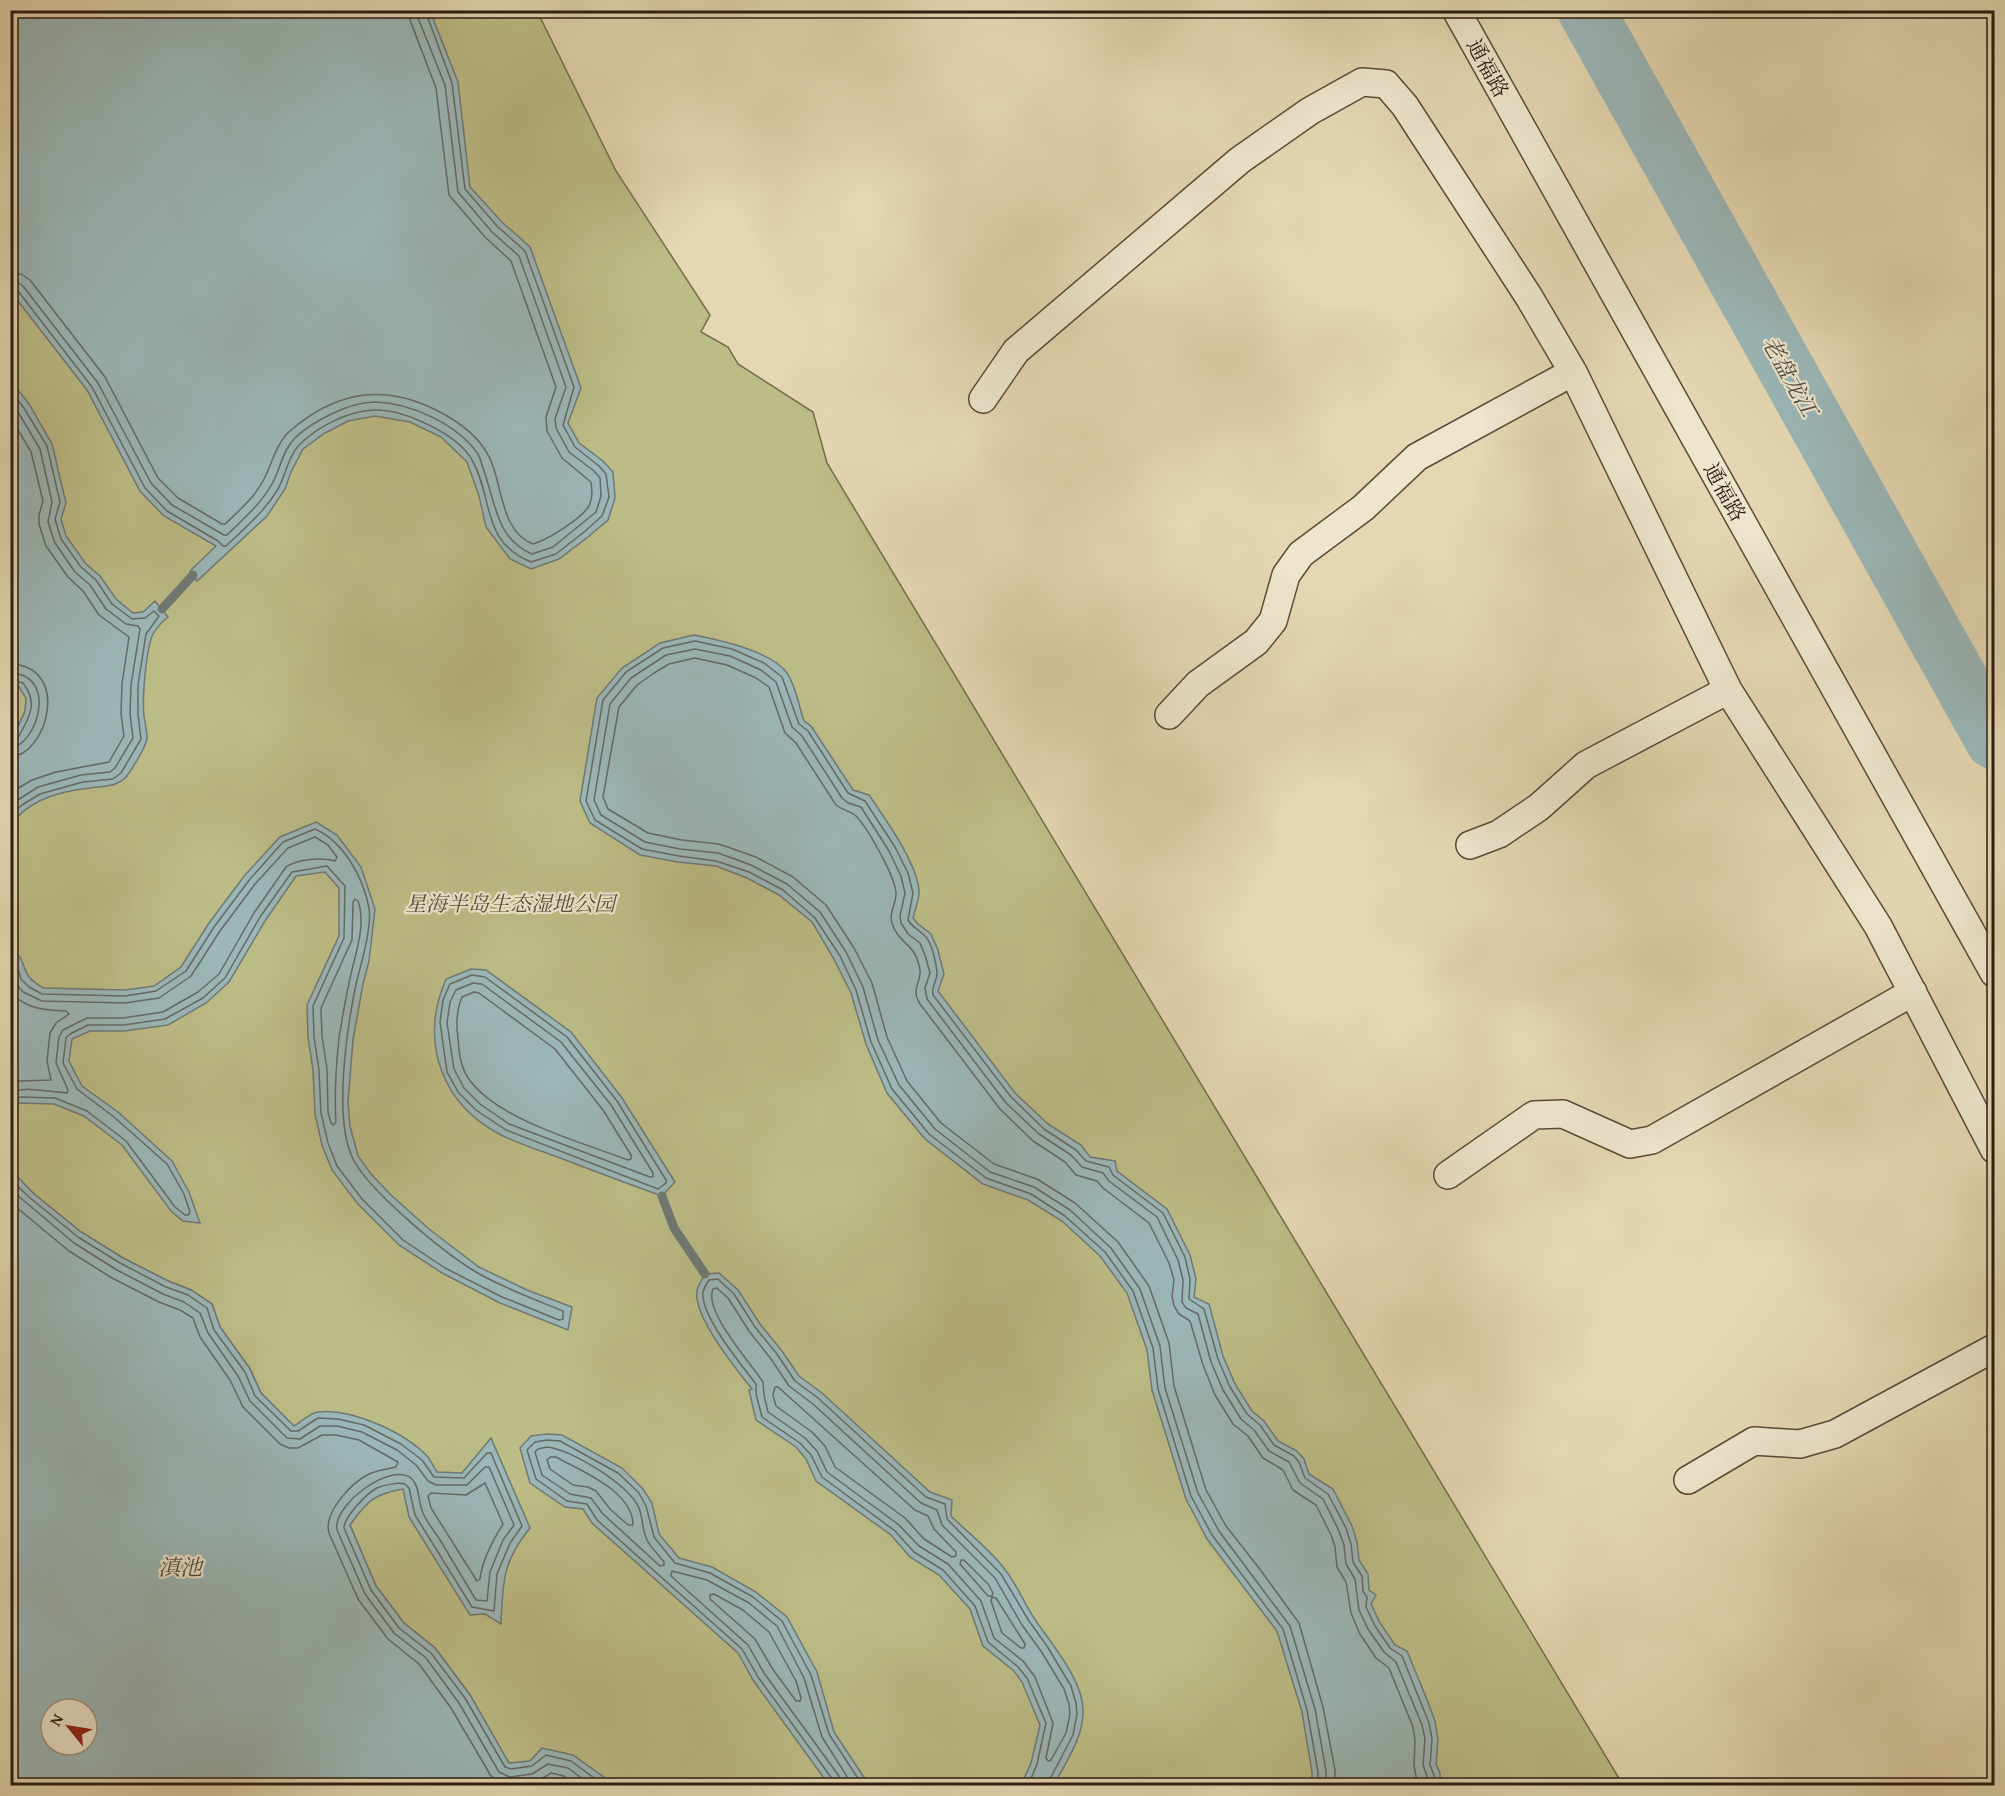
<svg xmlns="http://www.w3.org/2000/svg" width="2005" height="1796" viewBox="0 0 2005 1796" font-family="'Gentium Book Plus','Noto Serif SC',serif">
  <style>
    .green { fill: #bcbc86; stroke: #746c4c; stroke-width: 1.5 }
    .water { fill: #9bb7b8; stroke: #6f7976; stroke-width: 1.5; fill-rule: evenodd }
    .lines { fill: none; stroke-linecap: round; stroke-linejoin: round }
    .shore { stroke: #646966; stroke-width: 1.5 }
    .stream { stroke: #6f7976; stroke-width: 9 }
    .river { stroke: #9bb7b8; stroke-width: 57 }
    .minor-casing { stroke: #5a4a3a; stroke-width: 30 }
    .minor { stroke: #ede5cc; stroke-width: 27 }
    .labels { text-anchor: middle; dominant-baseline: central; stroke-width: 4.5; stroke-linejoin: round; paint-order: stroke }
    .street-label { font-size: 21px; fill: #2c1b13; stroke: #ede5cc }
    .park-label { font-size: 21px; font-style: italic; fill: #574b36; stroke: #ede5cc }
    .water-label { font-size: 22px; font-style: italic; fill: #4d4a45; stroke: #ede5cc }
  </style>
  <rect width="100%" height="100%" fill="#e4d7b1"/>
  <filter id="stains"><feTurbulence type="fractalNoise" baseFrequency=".00333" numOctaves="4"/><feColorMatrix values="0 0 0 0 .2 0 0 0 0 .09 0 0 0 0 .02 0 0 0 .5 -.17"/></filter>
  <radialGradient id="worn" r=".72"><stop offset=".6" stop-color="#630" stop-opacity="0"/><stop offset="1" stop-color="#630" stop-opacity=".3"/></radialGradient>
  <path class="green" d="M 10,11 L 537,11 L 616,171 L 710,315 L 701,332 L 728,347 L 738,364 L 813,412 L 827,463 L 1623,1785 L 521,1785 L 470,1695 L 435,1648 L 404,1623 L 376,1586 L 350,1525 L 294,1427 L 261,1393 L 250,1369 L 220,1327 L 212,1304 L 191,1290 L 168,1281 L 123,1258 L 81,1232 L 33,1193 L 11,1170 Z"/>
  <path class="water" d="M 26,10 L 430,11 L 458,82 L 470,187 L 502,222 L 530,247 L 581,388 L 568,423 L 579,443 L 603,461 L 613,472 L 615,498 L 608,520 L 588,537 L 559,559 L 531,569 L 510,559 L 486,527 L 479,496 L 467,462 L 441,437 L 410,422 L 375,416 L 348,421 L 325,433 L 303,449 L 291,472 L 285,489 L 267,516 L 197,581 L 190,571 L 216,546 L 164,516 L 140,491 L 87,390 L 11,292 L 11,22 Z
    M 11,381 L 29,404 L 52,444 L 66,503 L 61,519 L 66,536 L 86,564 L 100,576 L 116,599 L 133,613 L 143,612 L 155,601 L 168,617 C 162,622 157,627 153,634 C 146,649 142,698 144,716 C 145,723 147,731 147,738 C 147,745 130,773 125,778 C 116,787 102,786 90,788 C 62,791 26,800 11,826 L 11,742 L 25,711 L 26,698 L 19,687 L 10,686 Z
    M 694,635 C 720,640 771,651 787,673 C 796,686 799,707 804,721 L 811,726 L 853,790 L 869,795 C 884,817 921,868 919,895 C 918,902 915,910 913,918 L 918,924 L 931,934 L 938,950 L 944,974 L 938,991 L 1015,1093 L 1048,1124 L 1081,1145 L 1090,1157 L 1115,1161 L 1117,1171 L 1167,1209 L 1190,1255 L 1196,1279 L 1194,1297 L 1209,1304 L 1223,1356 L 1235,1384 L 1252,1411 L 1264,1421 L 1278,1441 L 1297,1451 L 1304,1459 L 1309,1474 L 1333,1489 L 1352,1526 L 1357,1542 L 1359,1560 L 1368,1574 L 1369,1590 L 1376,1595 L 1371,1604 L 1380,1623 L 1395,1645 L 1407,1651 L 1428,1702 L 1435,1721 L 1438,1739 L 1436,1764 L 1440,1773 L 1440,1785 L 1312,1785 L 1312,1772 L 1302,1712 L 1277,1631 L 1207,1539 L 1186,1499 L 1152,1390 L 1147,1350 L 1127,1293 L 1100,1256 L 1062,1221 L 1028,1200 L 983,1184 L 925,1139 L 887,1093 L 866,1044 L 851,993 L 834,959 L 812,922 L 779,895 L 747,878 L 716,866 L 678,862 L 640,855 L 590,823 L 580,801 L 597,698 L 622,668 L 642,655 L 660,643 Z
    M 316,822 L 337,835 L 361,867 L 375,909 L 369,961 L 363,984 L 353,1040 L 348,1102 L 350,1126 L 358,1156 L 371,1174 L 391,1195 L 429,1229 L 479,1267 L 527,1290 L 572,1307 L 568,1330 L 500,1303 L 442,1273 L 399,1245 L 357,1203 L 332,1170 L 322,1145 L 315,1114 L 313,1070 L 308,1037 L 307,1005 L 339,936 L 339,888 L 325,872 L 296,876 L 265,921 L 229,982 L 206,1003 L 168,1025 L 124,1031 L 90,1031 L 72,1039 L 69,1061 L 82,1086 L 118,1112 L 172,1161 L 189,1192 L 200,1223 L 183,1221 L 171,1211 L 122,1145 L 84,1116 L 54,1104 L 21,1103 L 11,1106 L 11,948 C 30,961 17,975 44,988 L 125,990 L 154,986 L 181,967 L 209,923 L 245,875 L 280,837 Z
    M 471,969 L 486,970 L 571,1032 L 622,1098 L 675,1182 L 662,1196 C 629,1184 596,1172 563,1159 C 544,1152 522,1145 503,1136 C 441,1105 419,1042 446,979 Z
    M 11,1170 L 33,1193 L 81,1232 L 123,1258 L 168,1281 L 191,1290 L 212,1304 L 220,1327 L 250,1369 L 261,1393 L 294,1426 C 301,1422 310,1413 318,1412 C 351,1408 404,1432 427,1456 C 431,1461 434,1467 437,1472 L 462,1473 L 491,1438 L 530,1528 C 502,1562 503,1582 501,1624 L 485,1614 L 470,1615 L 409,1517 L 403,1489 C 374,1494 367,1501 350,1525 L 376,1586 L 404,1623 L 435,1648 L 470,1695 L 509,1763 L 530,1761 L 542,1748 L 573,1755 L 615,1785 L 11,1785 ZM 51,1709 L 87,1709 L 87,1745 L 51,1745 Z
    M 719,1273 L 738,1290 L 760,1324 L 782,1351 L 799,1376 L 822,1393 L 930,1492 L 952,1500 L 951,1516 C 968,1533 992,1551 1006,1571 C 1017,1585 1024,1603 1034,1618 C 1051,1644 1085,1681 1083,1714 C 1082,1740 1065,1763 1054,1785 L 1021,1785 L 1031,1763 L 1040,1725 L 1022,1682 L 1014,1671 L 983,1646 L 970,1609 L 939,1575 L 910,1557 L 891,1535 L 816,1481 L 806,1459 L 796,1447 L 756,1420 L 749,1390 L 752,1389 C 736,1369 693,1316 697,1291 C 698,1285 702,1279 705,1274 Z
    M 547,1434 L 562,1435 L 622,1468 L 643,1489 L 652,1503 L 659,1534 L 679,1558 L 712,1567 L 756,1592 L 787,1617 L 817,1672 L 834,1732 L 863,1776 L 872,1785 L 829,1785 L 753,1680 L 738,1653 L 592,1523 L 583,1509 L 565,1507 L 530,1483 L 520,1448 L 531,1436 Z"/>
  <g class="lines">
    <path class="shore" d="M 10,272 L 21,274 L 30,280 L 105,377 L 158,478 L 178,498 L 222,524 L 225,524 C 240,510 255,497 264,479 C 272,464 276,443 290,431 C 335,392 382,383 436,410 C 454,419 474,432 485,450 C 504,477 497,530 533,544 C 547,540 581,519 589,506 C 593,498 592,490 591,482 L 562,458 L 547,431 L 546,417 L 556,387 L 511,261 L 485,237 L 449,195 L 436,88 L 410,20 L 408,10
      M 10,281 L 17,282 L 23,286 L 98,383 L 151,483 L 172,505 L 224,535 L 227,535 C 243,519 261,504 272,484 C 280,470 282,452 294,439 C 312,421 350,402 375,402 C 411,403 457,424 478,454 C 481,459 482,466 484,471 C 495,502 497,540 532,554 L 553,547 L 596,512 L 601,496 L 600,478 L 594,471 L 569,452 L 556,428 L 555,419 L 566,387 L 519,256 L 492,232 L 458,192 L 445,85 L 418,18 L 417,10
      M 10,289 L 18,291 L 92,387 L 145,488 L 167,511 L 218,541 L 223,546 L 226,546 C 245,528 265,511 278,489 C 286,475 288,456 300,444 C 319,426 348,411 374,410 C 403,409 458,434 472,460 C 494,498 480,541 531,562 L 556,554 L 584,532 L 602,516 L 609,497 L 606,474 L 599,466 L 575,447 L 563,425 L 574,387 L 525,251 L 497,226 L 465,189 L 452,83 L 425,10
      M 10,391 L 24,408 L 47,446 L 60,502 L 55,519 L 61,539 L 81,567 L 96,580 L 112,604 L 132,619 L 145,618 L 154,611 L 159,616 L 146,634 L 138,685 L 138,714 L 141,739 L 121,773 L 113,779 L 83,782 L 40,794 L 22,805 L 10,815
      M 10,402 L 18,412 L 40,449 L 52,502 L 48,522 L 55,543 L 75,572 L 90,585 L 106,609 L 126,624 L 138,626 L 140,629 L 131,685 L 130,714 L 133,738 L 115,768 L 110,772 L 81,775 L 38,787 L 10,805
      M 10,416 L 31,452 L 43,501 L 39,515 L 39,524 L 46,546 L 68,577 L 83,591 L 99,615 L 129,637 L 122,684 L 121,714 L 124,736 L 109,762 L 56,772 L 32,780 L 10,793
      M 10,664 C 72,666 47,756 10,757
      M 10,673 C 59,674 37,746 10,748
      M 10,680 L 23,683 C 39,704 29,717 18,738 L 10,740
      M 355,899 L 358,901 C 367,926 354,957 349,983 C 345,1001 342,1020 339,1038 C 336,1066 334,1094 336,1122 L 333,1125 L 331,1123 L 328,1112 L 327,1069 L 322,1036 L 321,1008 L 352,940 L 353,902 Z
      M 10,955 L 16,962 L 21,979 L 29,987 L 42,994 L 125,996 L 156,991 L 186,971 L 214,927 L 250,879 L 283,842 L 315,829 C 344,842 363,877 369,908 C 372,928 361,964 356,984 C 347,1028 333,1119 353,1159 C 369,1191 444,1253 476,1272 C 503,1288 534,1299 563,1311 L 563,1319 L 559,1320 L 502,1297 L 445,1268 L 403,1240 L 362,1199 L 337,1166 L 328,1143 L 321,1113 L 319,1070 L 314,1037 L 313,1006 L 344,938 L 345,886 L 327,866 L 292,872 L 260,917 L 225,978 L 203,998 L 165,1019 L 124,1025 L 88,1025 L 70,1034 L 66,1038 L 63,1063 L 77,1089 L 114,1117 L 167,1164 L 184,1194 L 190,1212 L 188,1215 L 185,1215 L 175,1207 L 126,1141 L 87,1111 L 55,1098 L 21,1097 L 10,1100
      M 10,971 L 14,982 L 23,992 L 42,1001 L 125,1003 L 159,998 L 191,976 L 220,931 L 255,884 L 288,848 L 315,837 L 328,845 L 337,857 L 335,861 C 322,857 298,859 286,867 L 254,913 L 219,974 L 198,992 L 163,1012 L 123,1018 L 87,1018 L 63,1030 L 59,1037 L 56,1063 L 68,1090 L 67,1093 C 49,1092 30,1086 10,1092
      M 472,975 L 485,977 L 567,1037 L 617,1101 L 666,1180 L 666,1183 L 658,1189 L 506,1130 L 476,1110 L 458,1092 L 447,1072 L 440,1022 L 443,1000 L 450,984 Z
      M 473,983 L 482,984 L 561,1042 L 611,1105 L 653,1173 L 653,1177 L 650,1177 L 509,1124 L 480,1104 L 464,1088 L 454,1069 L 447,1023 L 450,1002 L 456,990 Z
      M 10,992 C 26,1009 44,1010 66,1011 L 69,1014 L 56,1023 L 50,1033 L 47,1061 L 51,1080 L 19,1081 L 10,1083
      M 474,992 L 479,993 L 555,1049 L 603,1110 L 631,1155 L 631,1159 L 628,1160 C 583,1143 500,1120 471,1082 C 461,1070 459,1054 458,1038 C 456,1024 456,1011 462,997 Z
      M 10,1179 L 29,1197 L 78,1237 L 120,1263 L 166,1287 L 188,1295 L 207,1308 L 214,1330 L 245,1372 L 255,1396 L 291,1431 L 298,1431 L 318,1418 L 338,1419 L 364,1425 L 401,1444 L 422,1460 L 434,1477 L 464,1478 L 487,1453 L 491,1453 L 522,1526 L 510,1543 L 497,1574 L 494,1611 L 472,1607 L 415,1515 L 409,1488 L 405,1484 C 398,1482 384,1485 377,1488 C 367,1493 344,1517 344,1528 L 371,1590 L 399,1628 L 431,1653 L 465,1698 L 505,1767 L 511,1769 L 532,1766 L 546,1755 L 571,1761 L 605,1786
      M 10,1189 L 74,1243 L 117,1270 L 163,1294 L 184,1302 L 200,1313 L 208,1333 L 238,1376 L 250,1401 L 287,1438 L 300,1439 L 320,1426 L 337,1426 L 362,1432 L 397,1450 L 416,1465 L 428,1481 L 436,1485 L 467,1485 L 485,1467 L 489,1467 L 514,1525 L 503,1540 L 490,1572 L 487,1601 L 476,1600 C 464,1580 452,1560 440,1540 C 434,1531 427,1522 423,1513 C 418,1502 420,1486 411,1478 C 389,1462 332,1506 337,1530 L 365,1594 L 394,1633 L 426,1658 L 459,1703 L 499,1772 L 510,1777 L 532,1774 L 548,1764 L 568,1768 L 592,1786
      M 10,1202 L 69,1251 L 112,1278 L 159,1302 L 180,1310 L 193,1318 L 200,1337 L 230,1380 L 243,1407 L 280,1444 L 289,1448 L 298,1448 L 322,1435 L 336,1435 L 359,1440 L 398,1462 L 396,1467 C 388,1469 377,1470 369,1474 C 351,1483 323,1513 329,1533 L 358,1599 L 388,1639 L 419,1664 L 451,1708 L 491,1776 L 498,1782 L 507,1786
      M 713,1289 L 717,1288 L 728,1298 L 749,1331 L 771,1359 L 789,1386 L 813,1404 L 921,1503 L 937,1510 L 942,1525 L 995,1578 L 1022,1625 L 1041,1651 L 1064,1689 L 1069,1704 L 1070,1714 L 1066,1733 L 1051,1760 L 1048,1761 L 1046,1758 L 1053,1723 L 1035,1677 L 1023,1661 L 994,1638 L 981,1601 L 948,1564 L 919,1546 L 899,1525 L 827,1472 L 817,1451 L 805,1438 L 768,1412 L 764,1395 L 763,1382 C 751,1363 703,1311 713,1289 Z
      M 775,1387 L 778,1387 L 915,1510 L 928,1516 L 934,1529 L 956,1552 L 956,1556 L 952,1557 L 924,1539 L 905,1518 L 835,1467 L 825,1446 L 812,1432 L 776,1406 L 773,1395 Z
      M 547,1447 C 571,1449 629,1485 639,1508 C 643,1518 642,1530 647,1540 C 651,1548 659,1555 664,1562 L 664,1565 L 660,1566 L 603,1514 L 591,1498 L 570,1494 L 542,1475 L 535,1452 L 538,1449 Z
      M 550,1457 L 556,1457 C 581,1471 633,1491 633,1525 L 628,1525 L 610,1509 L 596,1491 L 588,1487 L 573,1485 L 550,1469 L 547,1460 Z
      M 485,1483 L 503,1524 C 493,1540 482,1560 480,1579 L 477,1581 L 431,1508 L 428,1496 L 431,1493 L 466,1495 Z
      M 961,1560 L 964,1560 L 988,1584 L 993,1593 L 992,1596 L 988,1596 L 960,1564 Z
      M 714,1594 L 743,1610 L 769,1632 L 796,1681 L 801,1698 L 800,1701 L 796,1701 L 772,1668 L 755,1639 L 710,1599 L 710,1595 Z
      M 992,1597 L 996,1598 L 1025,1644 L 1024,1648 L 1021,1648 L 1002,1633 L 991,1601 Z
      M 513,1786 L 536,1782 L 551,1773 L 564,1776 L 577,1786
      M 834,1786 L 833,1780 L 758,1677 L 742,1649 L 597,1520 L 587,1504 L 567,1501 L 536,1479 L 527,1450 L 535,1442 L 547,1440 L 560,1441 L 618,1473 L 639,1493 L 646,1506 L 654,1537 L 675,1563 L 710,1573 L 753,1597 L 782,1621 L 811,1675 L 829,1734 L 863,1786
      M 841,1786 L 839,1776 L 764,1673 L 748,1645 L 671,1576 L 672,1571 L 707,1580 L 749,1603 L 777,1626 L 804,1678 L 822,1737 L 853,1786
      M 1028,1786 L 1037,1764 L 1046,1723 L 1027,1678 L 1018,1667 L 988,1642 L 975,1606 L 943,1570 L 914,1552 L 895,1531 L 822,1477 L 811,1455 L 800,1443 L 762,1417 L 756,1394 L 756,1384 C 742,1366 700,1315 703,1292 C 704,1288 707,1283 709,1280 L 718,1279 L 734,1294 L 755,1327 L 777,1354 L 795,1381 L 818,1398 L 926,1497 L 945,1504 L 947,1519 L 1001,1574 L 1029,1621 L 1047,1646 L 1071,1686 L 1076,1703 L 1077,1714 L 1073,1735 L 1049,1781 L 1049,1786
      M 1318,1786 L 1318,1772 L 1307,1710 L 1283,1629 L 1212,1535 L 1191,1496 L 1158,1389 L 1153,1348 L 1133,1291 L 1105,1252 L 1065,1216 L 1031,1194 L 986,1178 L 929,1134 L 892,1089 L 871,1042 L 856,990 L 840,956 L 815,918 L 783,890 L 749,872 L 716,861 L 679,856 L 642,849 L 595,820 L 586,801 L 603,700 L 626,672 L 663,648 L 695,641 L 732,649 L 764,663 L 782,677 L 799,724 L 808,731 L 848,793 L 865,801 L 895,847 L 908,873 L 913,893 L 908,920 C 913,928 919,930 925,936 C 932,943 936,962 937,972 C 938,980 931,986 933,995 L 1011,1097 L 1044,1129 L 1076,1150 L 1086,1161 L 1109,1167 L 1113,1175 L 1163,1213 L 1185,1257 L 1190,1279 L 1189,1299 L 1204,1309 L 1218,1359 L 1230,1387 L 1247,1414 L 1260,1425 L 1274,1445 L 1294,1456 L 1299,1462 L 1305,1478 L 1328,1494 L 1346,1528 L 1351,1544 L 1353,1562 L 1362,1576 L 1363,1591 L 1367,1597 L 1366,1607 L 1375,1626 L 1390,1648 L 1402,1656 L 1429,1723 L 1432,1739 L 1430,1765 L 1434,1775 L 1435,1786
      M 1326,1786 L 1326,1771 L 1315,1709 L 1290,1626 L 1219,1531 L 1198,1493 L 1165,1388 L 1160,1346 L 1140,1289 L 1111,1248 L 1070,1210 L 1034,1187 L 990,1172 L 935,1129 L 899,1085 L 878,1040 L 863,987 L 846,952 L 820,912 L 787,884 L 751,865 L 718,853 L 680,849 L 645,842 L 601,815 L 594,800 L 610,704 L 631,678 L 666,655 L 695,649 L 730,656 L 761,670 L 776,682 L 792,727 L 802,736 L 842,798 L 848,803 L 861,807 L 889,851 L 901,876 L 905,893 L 900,916 L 901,923 L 908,934 L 920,943 L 925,955 L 930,973 L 925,988 L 927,999 L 1006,1103 L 1039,1134 L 1071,1155 L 1082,1167 L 1103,1173 L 1109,1181 L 1157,1217 L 1178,1260 L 1183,1280 L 1182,1302 L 1186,1308 L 1198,1314 L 1211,1362 L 1223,1390 L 1241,1419 L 1254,1430 L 1269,1451 L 1289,1462 L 1300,1483 L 1323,1499 L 1339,1531 L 1344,1545 L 1346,1564 L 1355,1579 L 1359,1610 L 1368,1629 L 1384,1652 L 1396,1662 L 1422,1725 L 1425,1739 L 1423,1765 L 1427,1776 L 1427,1786
      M 1335,1786 L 1335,1770 L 1323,1707 L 1299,1623 L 1259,1568 L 1226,1526 L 1206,1490 L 1174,1386 L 1169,1343 L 1149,1286 L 1118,1242 L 1075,1203 L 1037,1179 L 994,1164 L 941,1123 L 907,1081 L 887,1037 L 872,983 L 854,948 L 826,905 L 793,877 L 756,857 L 719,844 L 682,840 L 648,833 L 608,809 L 603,797 L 619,707 L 637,685 L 654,673 L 669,664 L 695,658 L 727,665 L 756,678 L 769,687 L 785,733 L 796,743 L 836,805 C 842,810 851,811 856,816 C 867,827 897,879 896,895 C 895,906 888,915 893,926 C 898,941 913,945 917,959 C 918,963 921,969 920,973 C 919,987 911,989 920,1004 L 1000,1109 L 1033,1141 L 1065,1162 L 1076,1175 L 1097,1181 L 1103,1188 L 1149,1223 L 1169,1263 L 1174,1280 L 1172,1296 L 1174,1306 L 1179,1314 L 1190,1321 L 1203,1365 L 1215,1395 L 1233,1424 L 1248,1436 L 1263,1458 L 1283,1470 L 1293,1490 L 1316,1505 L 1331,1535 L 1335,1547 L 1337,1567 L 1346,1582 L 1351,1613 L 1360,1634 L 1376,1658 L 1389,1668 L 1413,1727 L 1415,1740 L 1414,1766 L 1418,1786"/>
    <path class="stream" d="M 162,609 L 193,575
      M 662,1196 L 674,1228 L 705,1274"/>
    <path class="river" d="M 1586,10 L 1994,741"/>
    <g class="minor-casing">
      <path id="minor" d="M 1456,10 L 1994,973
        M 983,399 L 1016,351 L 1240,160 L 1310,111 L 1362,82 L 1386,84 L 1405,106 L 1529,297 L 1573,372 L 1728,690 L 1878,926 L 1994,1149
        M 1169,715 L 1198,684 L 1256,642 L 1273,621 L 1286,575 L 1301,554 L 1363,508 L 1417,457 L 1573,372
        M 1470,845 L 1499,834 L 1539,807 L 1586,765 L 1728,690
        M 1448,1175 L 1534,1115 L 1563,1114 L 1630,1144 L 1652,1140 L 1913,992
        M 1688,1480 L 1754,1441 L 1800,1444 L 1835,1434 L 1994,1348"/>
    </g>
    <use href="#minor" class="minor"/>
  </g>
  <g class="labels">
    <g class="street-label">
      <text transform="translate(1488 68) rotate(61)">通福路</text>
      <text transform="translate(1725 492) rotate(61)">通福路</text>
    </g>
    <g class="park-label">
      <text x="510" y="903">星海半岛生态湿地公园</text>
    </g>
    <g class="water-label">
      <text transform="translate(1790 376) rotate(61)">老盘龙江</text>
      <text x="180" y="1567">滇池</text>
    </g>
  </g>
  <rect width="2005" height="1796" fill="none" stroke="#e4d7b1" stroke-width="36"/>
  <rect x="12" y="12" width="1981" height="1772" fill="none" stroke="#2c1b13" stroke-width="3"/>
  <rect x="18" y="18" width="1969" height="1760" fill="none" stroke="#2c1b13" stroke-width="1.5"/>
  <g transform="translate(69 1727) rotate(300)"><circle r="28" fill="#ede5cc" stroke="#a09482" stroke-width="1.5"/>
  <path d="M0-4.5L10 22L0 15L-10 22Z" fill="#8f2418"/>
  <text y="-9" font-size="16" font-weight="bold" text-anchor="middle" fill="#2c1b13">N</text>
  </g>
  <rect width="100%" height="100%" filter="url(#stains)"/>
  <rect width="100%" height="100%" fill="url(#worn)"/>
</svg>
